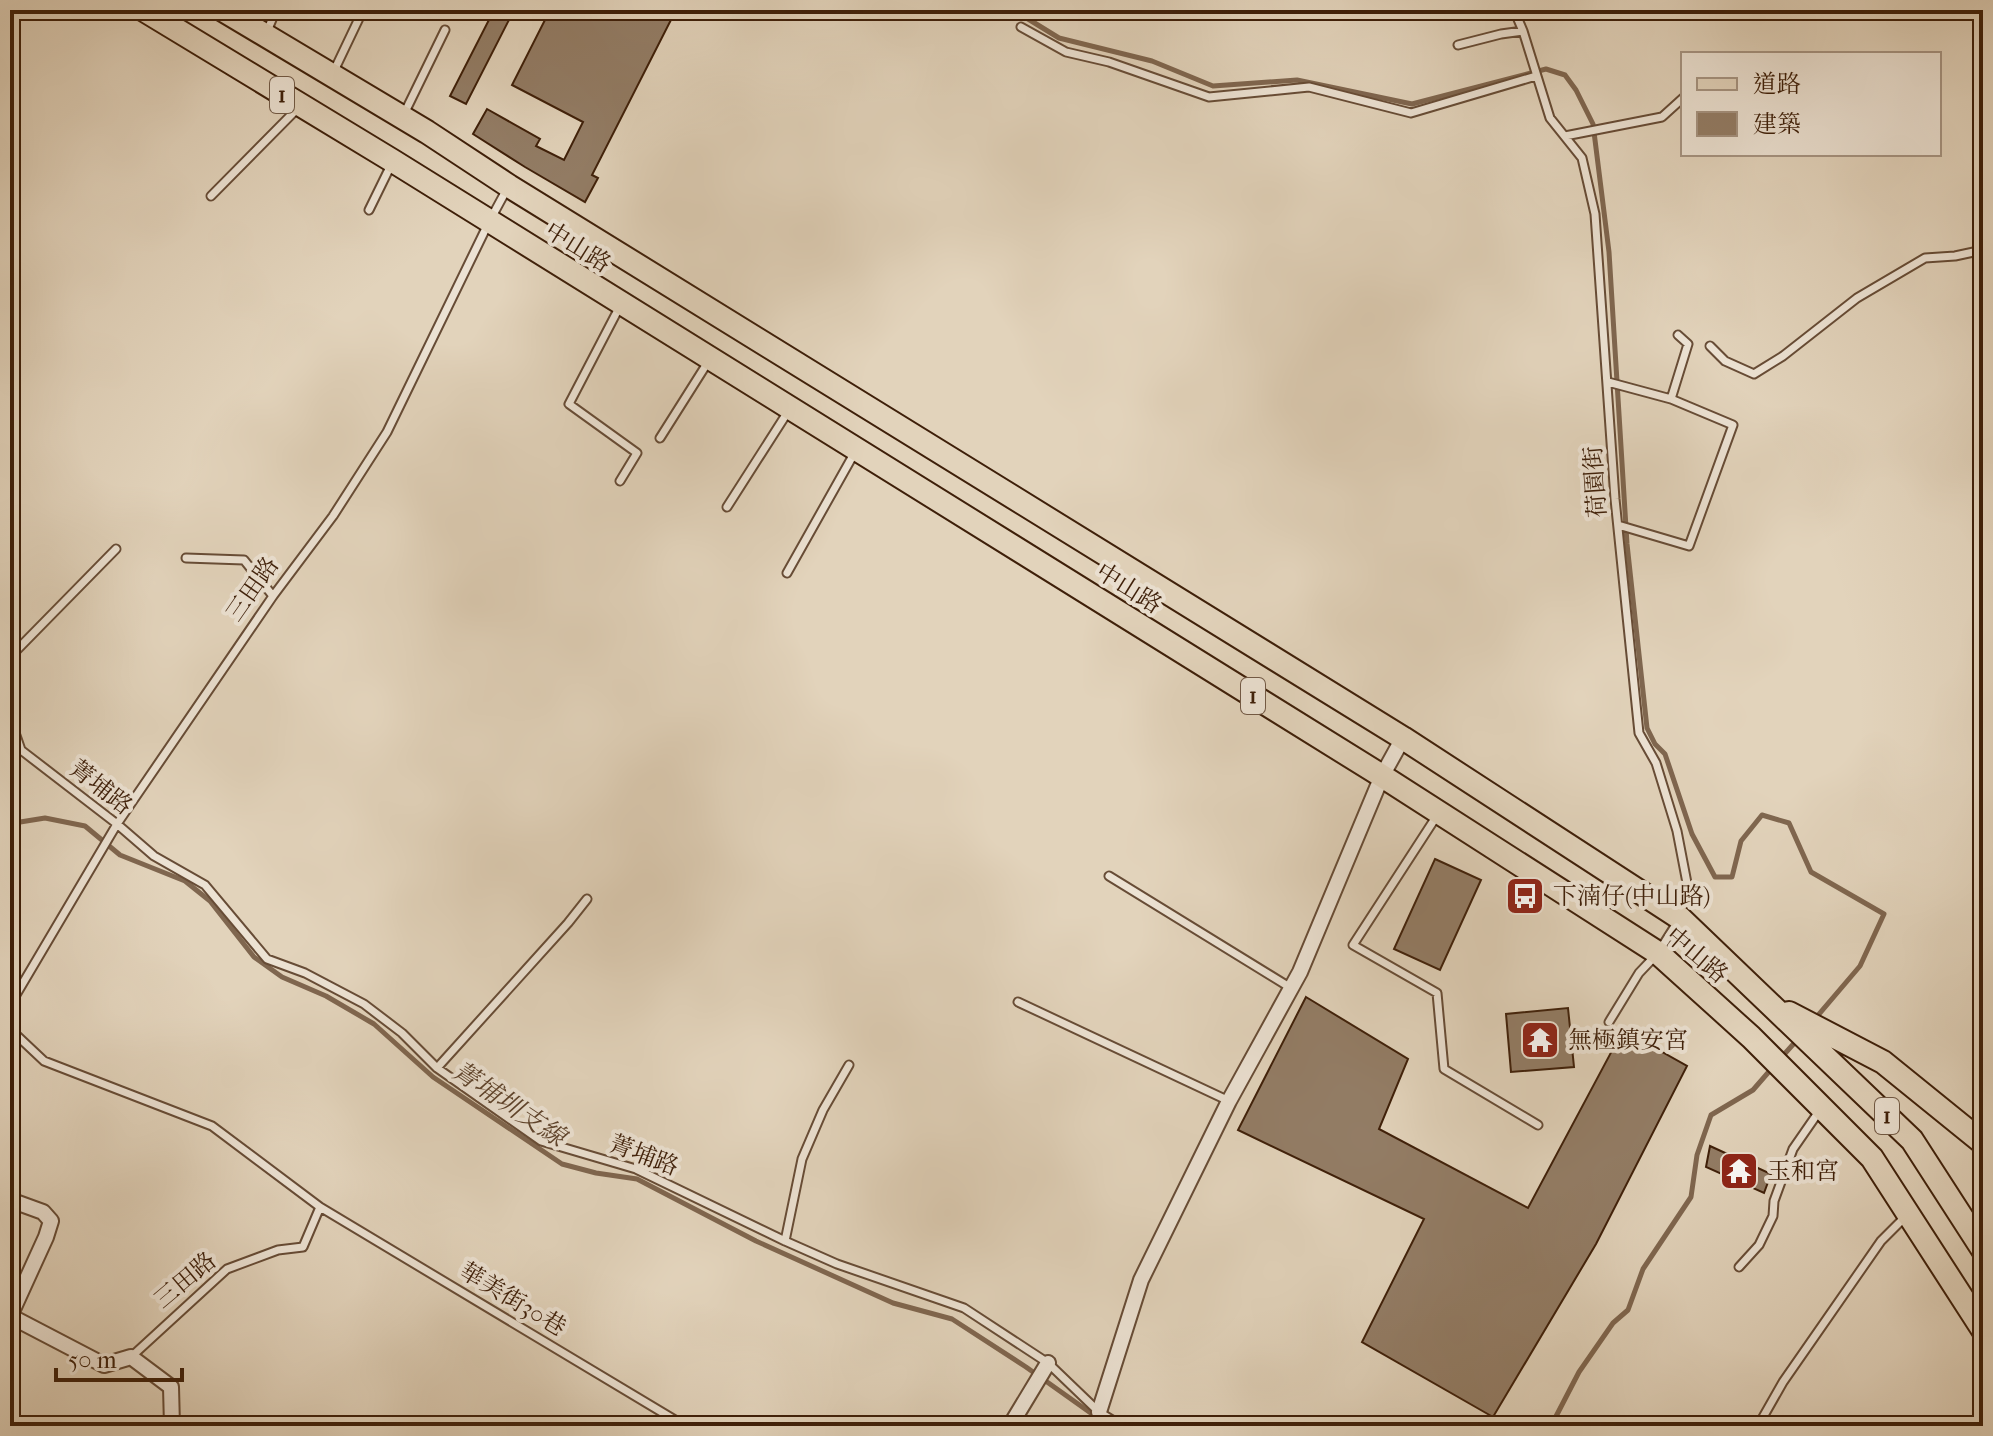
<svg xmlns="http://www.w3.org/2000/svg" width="1993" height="1436" viewBox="0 0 1993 1436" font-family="'IM FELL French Canon','Noto Serif TC',serif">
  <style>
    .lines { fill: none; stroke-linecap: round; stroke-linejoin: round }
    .stream { stroke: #7f664f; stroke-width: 5 }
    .building { fill: #937d66; stroke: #3e1f09; stroke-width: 2 }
    .lane-casing { stroke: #674c36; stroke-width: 11 }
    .street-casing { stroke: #674c36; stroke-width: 18 }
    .primary-casing { stroke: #3e1f09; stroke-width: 26 }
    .lane { stroke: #ece2d3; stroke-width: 7 }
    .street { stroke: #ece2d3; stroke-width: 14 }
    .primary { stroke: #e2d3bb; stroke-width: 22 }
    .labels { text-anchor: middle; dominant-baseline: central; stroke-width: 8; stroke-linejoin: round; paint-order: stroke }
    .shield { fill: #ece2d3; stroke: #725a46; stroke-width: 2 }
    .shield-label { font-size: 22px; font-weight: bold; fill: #3e1f09 }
    .street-label { font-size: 24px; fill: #3e1f09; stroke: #ece2d3 }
    .poi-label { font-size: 24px; fill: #3e1f09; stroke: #ece2d3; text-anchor: start }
    .water-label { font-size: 26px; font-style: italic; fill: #5e432c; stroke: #ece2d3 }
  </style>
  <rect width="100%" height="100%" fill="#e2d3bb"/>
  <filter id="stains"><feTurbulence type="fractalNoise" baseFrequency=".0025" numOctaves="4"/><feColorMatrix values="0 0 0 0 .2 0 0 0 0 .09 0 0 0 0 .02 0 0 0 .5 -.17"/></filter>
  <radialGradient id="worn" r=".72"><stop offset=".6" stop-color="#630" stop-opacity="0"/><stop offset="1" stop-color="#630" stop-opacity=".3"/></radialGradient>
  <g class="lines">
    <path class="stream" d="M 1018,10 L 1020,14 L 1059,38 L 1152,61 L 1213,86 L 1297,80 L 1412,104 L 1546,69 L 1565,75 L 1576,90 L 1593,124 L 1609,252 L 1627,544 L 1647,728 L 1655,744 L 1665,754 L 1692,834 L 1715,877 L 1732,877 L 1741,841 L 1762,815 L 1789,823 L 1811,872 L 1884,914 L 1860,966 L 1814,1020
      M 10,816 L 14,823 L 45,818 L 85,826 L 120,855 L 185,881 L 210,901 L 254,957 L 282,977 L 326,996 L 374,1024 L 433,1077 L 562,1164 L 596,1173 L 637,1179 L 756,1241 L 893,1303 L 952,1319 L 1026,1367 L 1109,1426
      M 1780,1059 L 1797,1040
      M 1551,1426 L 1579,1372 L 1613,1323 L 1628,1310 L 1643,1269 L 1691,1197 L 1697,1155 L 1711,1115 L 1753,1090 L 1773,1067"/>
  </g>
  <path class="building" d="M 494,10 L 514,10 L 466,104 L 450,96 Z
    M 550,10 L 676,10 L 592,175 L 598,178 L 585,202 L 525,167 L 473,134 L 487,109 L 540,139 L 536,146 L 564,160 L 583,122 L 512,85 Z
    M 1435,859 L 1481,880 L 1440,970 L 1394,949 Z
    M 1306,997 L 1408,1059 L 1379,1129 L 1528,1208 L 1623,1030 L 1687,1066 L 1596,1244 L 1493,1417 L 1362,1342 L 1424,1219 L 1238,1130 Z
    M 1568,1008 L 1574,1067 L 1511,1072 L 1506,1014 Z
    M 1710,1146 L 1771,1174 L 1764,1193 L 1706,1167 Z"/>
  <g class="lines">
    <g class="lane-casing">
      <path id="lane" d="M 1514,10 L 1523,31 L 1550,118 L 1582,158 L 1595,214 L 1615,499 L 1639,733 L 1656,763 L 1677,831 L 1687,883 L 1680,918 L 1658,953 L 1639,973 L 1609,1022
        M 1021,27 L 1066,52 L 1109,62 L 1209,97 L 1309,87 L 1411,113 L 1536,76
        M 266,34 L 276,10
        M 1458,45 L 1501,34 L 1523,31
        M 333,73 L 363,10
        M 404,114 L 445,30
        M 1565,136 L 1662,117 L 1683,98
        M 211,196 L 299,107
        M 369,210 L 392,163
        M 620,306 L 569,404 L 637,453 L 620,481
        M 1710,346 L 1725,361 L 1754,374 L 1783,356 L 1857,298 L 1925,258 L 1955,256 L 1983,250
        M 1608,382 L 1671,399 L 1733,425 L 1689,546 L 1618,525
        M 1671,399 L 1688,344 L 1678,335
        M 10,401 L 10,417
        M 660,438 L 708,362
        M 727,507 L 789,410
        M 186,558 L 244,560 L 273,596
        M 787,573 L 855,452
        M 10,657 L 116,549
        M 10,718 L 21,750 L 117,824 L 154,856 L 205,885 L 267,959 L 305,973 L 364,1004 L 402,1033 L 437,1068 L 541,1141 L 636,1169 L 785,1241 L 837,1264 L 964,1308 L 1048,1363 L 1099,1412 L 1122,1426
        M 1438,814 L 1353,945 L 1437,993 L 1444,1069 L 1538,1125
        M 1109,876 L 1291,988
        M 1018,1002 L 1229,1101
        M 10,1005 L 117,824 L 273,596 L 333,516 L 387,432 L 489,222 L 508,187
        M 10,1029 L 44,1061 L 212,1126 L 320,1207 L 685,1426
        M 437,1068 L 568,923 L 587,899
        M 785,1241 L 802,1159 L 823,1110 L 849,1065
        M 1739,1267 L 1759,1245 L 1773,1216 L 1774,1201 L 1793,1149 L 1820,1110
        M 131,1357 L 227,1269 L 278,1250 L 303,1247 L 320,1207
        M 1758,1426 L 1783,1382 L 1881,1241 L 1906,1216"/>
    </g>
    <g class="street-casing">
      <path id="street" d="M 10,1200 L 43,1212 L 51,1221 L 46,1237 L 10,1316 L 104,1365 L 131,1357 L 171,1387 L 172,1426
        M 1099,1412 L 1141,1280 L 1229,1101 L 1300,972 L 1382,776 L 1403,738
        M 1010,1426 L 1048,1363"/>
    </g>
    <g class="primary-casing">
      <path id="primary" d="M 144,10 L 393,161 L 1382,776 L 1658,953 L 1751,1037 L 1872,1158 L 1983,1330
        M 223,10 L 427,132 L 509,186 L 1403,738 L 1680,918 L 1912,1140 L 1983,1250
        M 1789,1013 L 1883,1062 L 1983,1143"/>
    </g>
    <use href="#lane" class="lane"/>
    <use href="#street" class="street"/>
    <use href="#primary" class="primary"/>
  </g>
  <defs>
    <g id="bus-square" transform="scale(2)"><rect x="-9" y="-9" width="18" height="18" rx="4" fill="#8f2418" stroke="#ece2d3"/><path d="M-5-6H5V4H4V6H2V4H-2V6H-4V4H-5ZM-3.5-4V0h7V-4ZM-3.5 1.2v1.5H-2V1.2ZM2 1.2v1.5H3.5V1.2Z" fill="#fff"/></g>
    <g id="temple-square" transform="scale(2)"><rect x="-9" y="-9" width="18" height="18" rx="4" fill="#8f2418" stroke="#ece2d3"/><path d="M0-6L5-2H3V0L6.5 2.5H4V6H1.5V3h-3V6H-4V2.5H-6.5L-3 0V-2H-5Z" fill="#fff"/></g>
  </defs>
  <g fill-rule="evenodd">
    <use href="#bus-square" x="1525" y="896"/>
    <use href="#temple-square" x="1540" y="1040"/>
    <use href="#temple-square" x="1739" y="1171"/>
  </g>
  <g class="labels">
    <g class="shield">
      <rect x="270" y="77" width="24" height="36" rx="6"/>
      <rect x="1241" y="678" width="24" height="36" rx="6"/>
      <rect x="1875" y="1098" width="24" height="36" rx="6"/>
    </g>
    <g class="shield-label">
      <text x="282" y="95">1</text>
      <text x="1253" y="696">1</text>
      <text x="1887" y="1116">1</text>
    </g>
    <g class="street-label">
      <text transform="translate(578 247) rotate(32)">中山路</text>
      <text transform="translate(1595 482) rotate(-94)">荷園街</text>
      <text transform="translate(1129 588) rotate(32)">中山路</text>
      <text transform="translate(252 589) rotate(-55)">三田路</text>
      <text transform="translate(101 787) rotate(38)">菁埔路</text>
      <text transform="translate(1697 955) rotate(40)">中山路</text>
      <text transform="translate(644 1155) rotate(21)">菁埔路</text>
      <text transform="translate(185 1280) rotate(-40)">三田路</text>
      <text transform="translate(513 1299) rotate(31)">華美街30巷</text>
    </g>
    <g class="poi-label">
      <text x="1553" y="896">下湳仔(中山路)</text>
      <text x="1568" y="1040">無極鎮安宮</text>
      <text x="1767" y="1171">玉和宮</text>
    </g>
    <g class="water-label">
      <text transform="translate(509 1104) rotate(34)">菁埔圳支線</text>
    </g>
  </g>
  <rect width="1993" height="1436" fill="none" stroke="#e2d3bb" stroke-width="40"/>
  <rect x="12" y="12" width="1969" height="1412" fill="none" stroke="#3e1f09" stroke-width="4"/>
  <rect x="20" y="20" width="1953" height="1396" fill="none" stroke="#3e1f09" stroke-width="2"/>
  <rect x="1681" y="52" width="260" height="104" fill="#ece2d3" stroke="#a69482" stroke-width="2"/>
  <rect x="1697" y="78" width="40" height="12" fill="#e2d3bb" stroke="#a69482" stroke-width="2"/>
  <text x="1753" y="92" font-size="24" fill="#3e1f09">道路</text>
  <rect x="1697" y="112" width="40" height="24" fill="#937d66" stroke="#a69482" stroke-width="2"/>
  <text x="1753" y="132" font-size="24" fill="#3e1f09">建築</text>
  <path d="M56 1368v12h126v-12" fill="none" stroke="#3e1f09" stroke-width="4"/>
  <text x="68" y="1368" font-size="24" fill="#3e1f09" stroke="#ece2d3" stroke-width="6" paint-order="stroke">50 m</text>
  <rect width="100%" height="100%" filter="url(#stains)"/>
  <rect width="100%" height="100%" fill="url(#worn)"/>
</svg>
